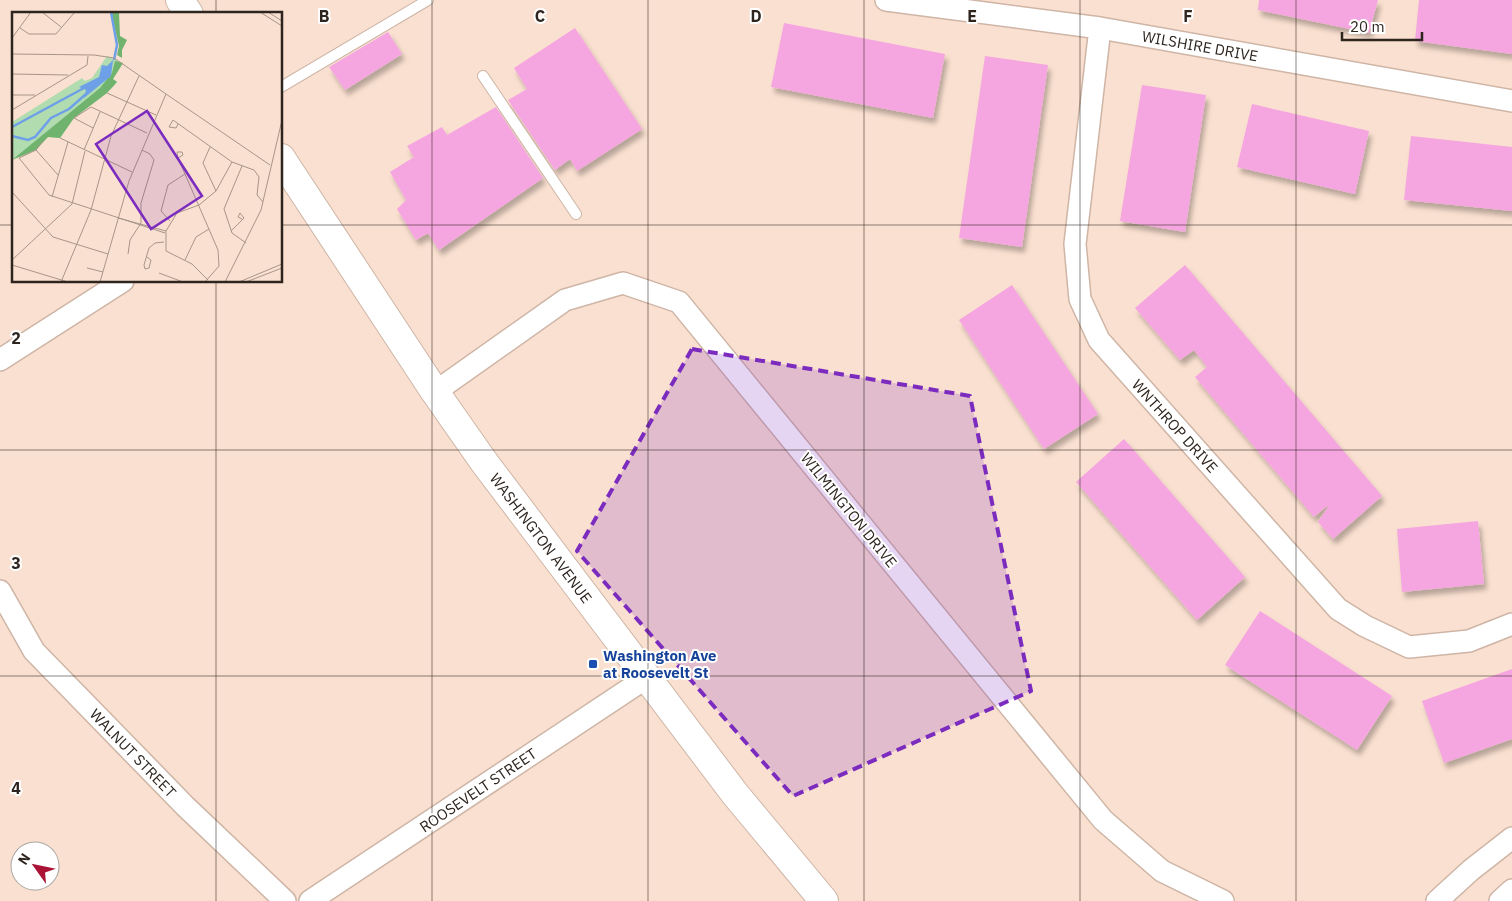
<svg xmlns="http://www.w3.org/2000/svg" width="1512" height="901" viewBox="0 0 1512 901" font-family="'IBM Plex Sans',sans-serif">
  <style>
    .building { fill: #f5a5e0; filter: url(#shadow) }
    .lines { fill: none; stroke-linecap: round; stroke-linejoin: round }
    .service-casing { stroke: #ceb5a6; stroke-width: 12 }
    .minor-casing { stroke: #ceb5a6; stroke-width: 24 }
    .secondary-casing { stroke: #ceb5a6; stroke-width: 30 }
    .service { stroke: #fff; stroke-width: 10 }
    .minor { stroke: #fff; stroke-width: 21 }
    .secondary { stroke: #fff; stroke-width: 28 }
    .marked { fill: #7b2cbf; fill-opacity: 0.2; stroke: #7b2cbf; stroke-width: 4; stroke-dasharray: 10 6; stroke-linejoin: round }
    .grid { fill: none; stroke: #2e251f; stroke-width: 1; stroke-opacity: 0.55 }
    .transit-dot { fill: #1a4fb4; stroke: #fff; stroke-width: 2 }
    .labels { text-anchor: middle; dominant-baseline: central; stroke-width: 4; stroke-linejoin: round; paint-order: stroke }
    .street-label { font-size: 15px; fill: #2e251f; stroke: #fff }
    .transit-label { font-size: 15px; font-weight: bold; fill: #164399; stroke: #fff; text-anchor: start }
    .inset-river { fill: none; stroke: #6ea0e8; stroke-width: 2.5 }
    .inset-road { fill: none; stroke: #a89589; stroke-width: 1 }
    .view { fill: #7b2cbf; fill-opacity: 0.15; stroke: #7b2cbf; stroke-width: 2.5 }
    .inset-edge { fill: none; stroke: #2e251f; stroke-width: 2.5 }
    .grid-label { font-size: 16px; text-anchor: middle; font-weight: bold; fill: #2e251f; stroke: #fff; stroke-width: 4; stroke-linejoin: round; paint-order: stroke }
  </style>
  <defs>
    <filter id="shadow"><feDropShadow dx="3" dy="5.5" stdDeviation="2.5" flood-color="#0004"/></filter>
  </defs>
  <rect width="100%" height="100%" fill="#fae0d0"/>
  <path class="building" d="M 1259,0 L 1378,0 L 1369,33 L 1258,10 Z
    M 1419,0 L 1512,0 L 1512,54 L 1415,41 Z
    M 784,23 L 945,54 L 933,118 L 771,87 Z
    M 575,28 L 642,129 L 577,171 L 570,159 L 555,170 L 508,100 L 527,89 L 514,68 Z
    M 388,32 L 402,54 L 345,90 L 329,67 Z
    M 985,56 L 1048,65 L 1022,247 L 959,238 Z
    M 1142,85 L 1206,95 L 1185,232 L 1120,221 Z
    M 1252,104 L 1369,131 L 1355,194 L 1237,167 Z
    M 496,107 L 543,178 L 439,250 L 428,233 L 416,240 L 397,209 L 406,200 L 390,172 L 414,157 L 407,146 L 442,127 L 447,135 Z
    M 1411,136 L 1512,147 L 1512,211 L 1404,200 Z
    M 1185,265 L 1382,496 L 1333,539 L 1318,522 L 1328,507 L 1327,506 L 1314,517 L 1195,377 L 1207,367 L 1194,350 L 1180,360 L 1135,308 Z
    M 1012,285 L 1098,414 L 1044,449 L 959,320 Z
    M 1124,439 L 1245,577 L 1197,620 L 1076,482 Z
    M 1478,521 L 1484,584 L 1402,592 L 1397,529 Z
    M 1260,611 L 1392,696 L 1357,750 L 1225,665 Z
    M 1512,669 L 1512,739 L 1444,763 L 1422,701 Z"/>
  <g class="lines">
    <g class="service-casing">
      <path id="service" d="M 483,76 L 576,214
        M 281,87 L 428,0"/>
    </g>
    <g class="minor-casing">
      <path id="minor" d="M 886,0 L 1100,28 L 1512,101
        M 1100,28 L 1075,244 L 1080,299 L 1099,340 L 1338,609 L 1365,626 L 1409,647 L 1469,641 L 1512,624
        M 0,360 L 123,281
        M 435,392 L 565,300 L 623,283 L 679,302 L 1103,820 L 1162,871 L 1223,901
        M 0,591 L 34,651 L 185,806 L 285,901
        M 310,901 L 646,678
        M 1437,901 L 1471,870 L 1512,838
        M 1500,901 L 1512,890"/>
    </g>
    <g class="secondary-casing">
      <path id="secondary" d="M 180,0 L 189,14
        M 281,158 L 435,392 L 484,462 L 735,794 L 824,901"/>
    </g>
    <use href="#service" class="service"/>
    <use href="#minor" class="minor"/>
    <use href="#secondary" class="secondary"/>
  </g>
  <path class="marked" d="M 692,349 L 970,396 L 1031,691 L 793,796 L 577,551 Z"/>
  <path class="grid" d="M 216,0 L 216,14M 432,0 L 432,901M 648,0 L 648,901M 864,0 L 864,901M 1080,0 L 1080,901M 1296,0 L 1296,901M 0,225 L 14,225M 281,225 L 1512,225M 216,281 L 216,901M 0,450 L 1512,450M 0,676 L 1512,676"/>
  <rect class="transit-dot" x="588" y="659" width="10" height="10" rx="2.5"/>
  <g class="labels">
    <g class="street-label">
      <text transform="translate(1200 46) rotate(10)">WILSHIRE DRIVE</text>
      <text transform="translate(1175 426) rotate(48)">WNTHROP DRIVE</text>
      <text transform="translate(849 510) rotate(51)">WILMINGTON DRIVE</text>
      <text transform="translate(541 538) rotate(53)">WASHINGTON AVENUE</text>
      <text transform="translate(133 753) rotate(46)">WALNUT STREET</text>
      <text transform="translate(478 790) rotate(-34)">ROOSEVELT STREET</text>
    </g>
    <g class="transit-label">
      <text x="603" y="655">Washington Ave<tspan x="603" dy="17">at Roosevelt St</tspan></text>
    </g>
  </g>
  <g transform="translate(12 12)">
    <rect width="270" height="270" fill="#fae0d0"/>
    <path d="M 95,44 L 111,51 L 101,67 L 105,70 L 100,76 L 62,106 L 48,126 L 36,125 L 0,148 L 0,110 L 70,66 L 73,69 L 80,66 Z" fill="#b1dcb0"/>
    <path d="M 99,0 L 107,0 L 108,24 L 115,28 L 110,38 L 110,46 L 105,43 L 107,34 ZM 103,49 L 111,51 L 101,67 L 105,70 L 95,81 L 62,106 L 48,126 L 36,125 L 24,138 L 0,148 L 88,76 L 100,61 Z" fill="#70b36f"/>
    <path d="M 101,48 L 99,64 L 72,86 L 74,78 L 67,75 L 87,65 L 90,53 L 95,54 Z" fill="#6ea0e8"/>
    <path class="inset-river" d="M 99,0 L 105,33 L 102,48M 0,115 L 72,76M 0,124 L 16,128 L 23,125 L 39,106 L 57,97 L 74,82"/>
    <path class="inset-road" d="M 30,0 L 49,15M 248,0 L 270,14M 256,0 L 270,9M 8,16 L 17,22 L 44,22 L 62,1M 0,26 L 19,0M 0,42 L 82,43 L 102,46 L 154,82 L 117,169 L 88,270M 0,62 L 56,63M 95,81 L 144,103M 154,82 L 258,153M 0,83 L 23,83M 0,98 L 75,53 L 76,44M 166,112 L 164,116 L 157,115 L 161,108 L 220,150 L 242,158 L 247,165 L 245,183 L 251,190M 81,116 L 62,106 L 79,95 L 135,121M 48,126 L 120,160M 31,129 L 24,138 L 7,146 L 37,183 L 153,221M 198,135 L 191,151 L 204,179M 24,138 L 46,163M 72,138 L 88,100M 166,146 L 165,140 L 170,140 L 171,143 L 166,146 L 206,238 L 207,254 L 193,270M 230,154 L 212,197 L 220,221 L 234,231M 0,180 L 41,225 L 96,242M 40,185 L 56,130M 106,206 L 154,219M 158,209 L 149,199 L 156,173 L 173,162M 219,219 L 232,206 L 228,201 L 226,205 L 230,207M 116,242 L 118,228 L 129,211 L 129,191 L 142,148 L 138,142 L 130,138M 135,245 L 139,248 L 137,256 L 133,257 L 132,253 L 137,236 L 143,231 L 152,230M 0,248 L 60,192 L 73,139M 173,248 L 184,225 L 197,217M 0,253 L 56,270M 75,256 L 91,260M 147,261 L 171,270M 196,268 L 180,252 L 154,239 L 154,219 L 165,201 L 187,193 L 204,179 L 220,150M 49,270 L 79,198 L 99,124 L 127,64M 213,270 L 249,198 L 270,108M 227,270 L 270,252M 234,270 L 270,256"/>
    <path class="view" d="M 135,99 L 190,184 L 139,217 L 84,132 Z"/>
    <rect width="270" height="270" class="inset-edge"/>
  </g>
  <g class="grid-label">
    <text x="324" y="22">B</text>
    <text x="540" y="22">C</text>
    <text x="756" y="22">D</text>
    <text x="972" y="22">E</text>
    <text x="1188" y="22">F</text>
    <text x="16" y="344">2</text>
    <text x="16" y="569">3</text>
    <text x="16" y="794">4</text>
  </g>
  <g transform="translate(35 866) rotate(303)"><circle r="24" fill="#ffffff" stroke="#aba8a5"/>
  <path d="M0-4L9 19L0 12L-9 19Z" fill="#aa1335"/>
  <text y="-8" font-size="14" font-weight="bold" text-anchor="middle" fill="#2e251f">N</text>
  </g>
  <path d="M1342 32v8h80v-8" fill="none" stroke="#2e251f" stroke-width="2.5"/>
  <text x="1350" y="32" font-size="15" fill="#2e251f" stroke="#ffffff" stroke-width="4" paint-order="stroke">20 m</text>
</svg>
